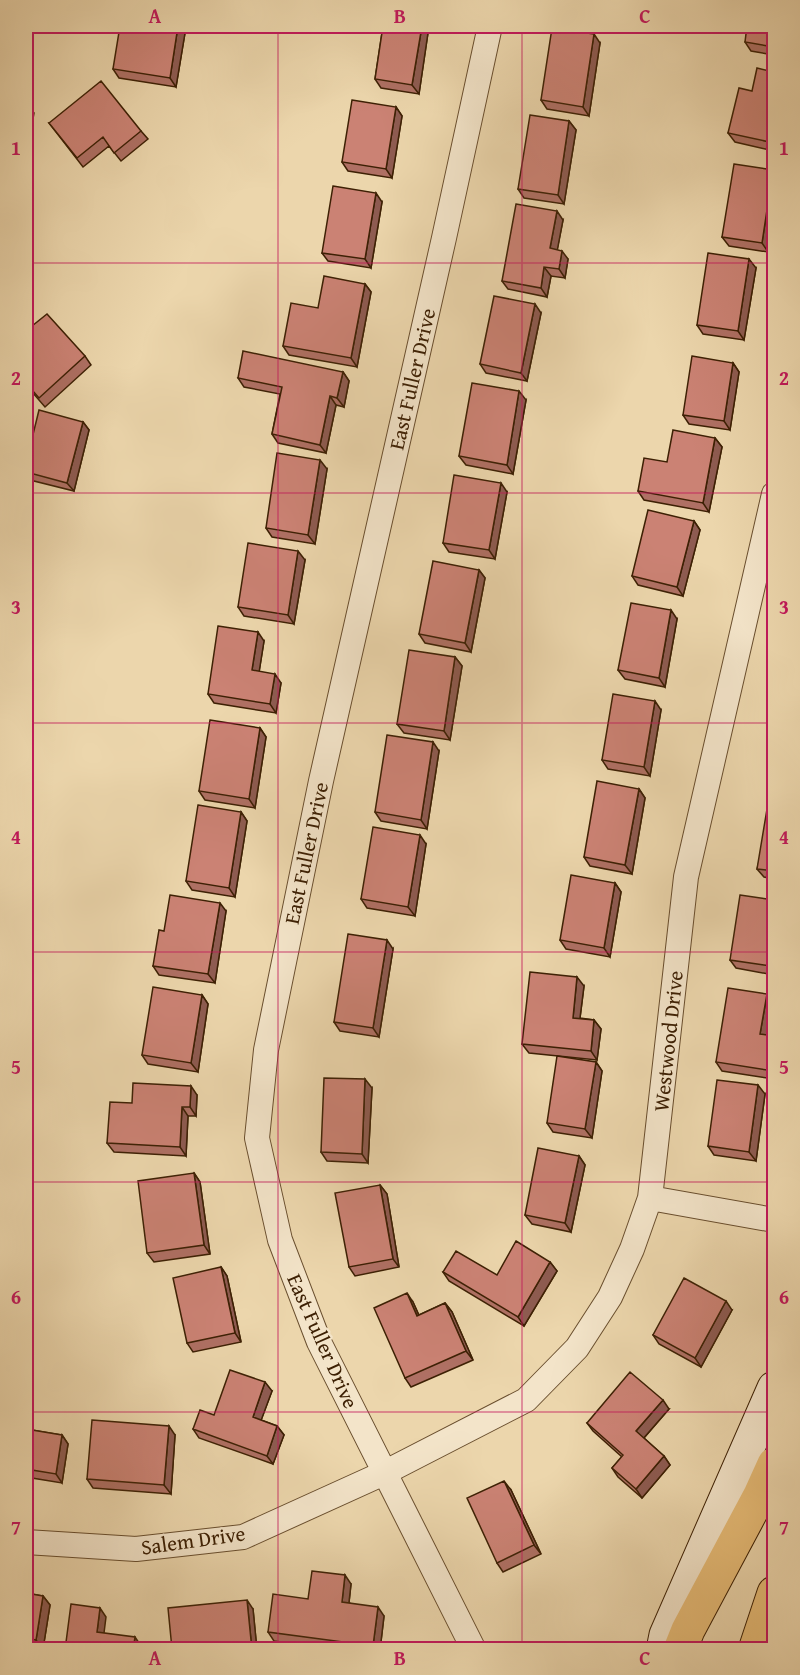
<svg xmlns="http://www.w3.org/2000/svg" width="800" height="1675" viewBox="0 0 800 1675" font-family="'Gentium Book Plus',serif">
  <style>
    .lines { fill: none; stroke-linecap: round; stroke-linejoin: round }
    .street-casing { stroke: #694e2e; stroke-width: 26 }
    .secondary-casing { stroke: #3d2004; stroke-width: 35 }
    .highway-casing { stroke: #3d2004; stroke-width: 35 }
    .street { stroke: #f3e4c9; stroke-width: 24 }
    .secondary { stroke: #f3e4c9; stroke-width: 33 }
    .highway { stroke: #e6bb76; stroke-width: 33 }
    .wall { fill: #af7064; stroke: #3d2004; stroke-width: 1.5 }
    .shaded-wall { fill: #8e5b51; stroke: #3d2004; stroke-width: 1.5 }
    .building { fill: #cb8274; stroke: #3d2004; stroke-width: 1.5 }
    .grid { fill: none; stroke: #c2185b; stroke-width: 1.5; stroke-opacity: 0.55 }
    .labels { text-anchor: middle; dominant-baseline: central; stroke-width: 4.5; stroke-linejoin: round; paint-order: stroke }
    .street-label { font-size: 21px; fill: #3d2004; stroke: #f3e4c9 }
    .neatline { fill: none; stroke: #c2185b; stroke-width: 2 }
    .grid-label { font-size: 20px; text-anchor: middle; font-weight: bold; fill: #c2185b }
  </style>
  <rect width="100%" height="100%" fill="#ecd6ac"/>
  <filter id="stains"><feTurbulence type="fractalNoise" baseFrequency=".00333" numOctaves="4"/><feColorMatrix values="0 0 0 0 .2 0 0 0 0 .09 0 0 0 0 .02 0 0 0 .5 -.17"/></filter>
  <radialGradient id="worn" r=".72"><stop offset=".6" stop-color="#630" stop-opacity="0"/><stop offset="1" stop-color="#630" stop-opacity=".3"/></radialGradient>
  <g class="lines">
    <g class="street-casing">
      <path id="street" d="M 650,1198 L 774,1220
        M 26,1542 L 136,1549 L 243,1537 L 384,1473 L 526,1400 L 577,1348 L 610,1297 L 632,1249 L 650,1198 L 686,877 L 774,494
        M 474,1650 L 319,1342 L 280,1240 L 257,1138 L 266,1050 L 321,781 L 444,238 L 490,26"/>
    </g>
    <g class="secondary-casing">
      <path id="secondary" d="M 663,1650 L 666,1635 L 774,1388"/>
    </g>
    <g class="highway-casing">
      <path id="highway" d="M 680,1650 L 688,1630 L 760,1495 L 774,1464
        M 755,1650 L 774,1593"/>
    </g>
    <use href="#street" class="street"/>
    <use href="#secondary" class="secondary"/>
    <use href="#highway" class="highway"/>
  </g>
  <path class="wall" d="M 383,26 L 429,26 L 419,94 L 381,88 L 375,79 Z
    M 774,26 L 774,55 L 751,51 L 745,42 Z
    M 185,33 L 176,87 L 119,78 L 113,69 Z
    M 600,43 L 589,116 L 547,109 L 541,100 Z
    M 774,72 L 774,151 L 735,142 L 728,133 L 752,91 Z
    M 396,107 L 402,116 L 392,178 L 348,171 L 342,162 Z
    M 569,121 L 576,130 L 564,204 L 524,198 L 518,189 Z
    M 49,123 L 141,131 L 148,139 L 121,161 L 109,146 L 83,167 Z
    M 774,172 L 768,252 L 729,246 L 722,237 Z
    M 382,202 L 371,268 L 328,261 L 322,253 Z
    M 563,220 L 557,250 L 568,259 L 565,278 L 551,276 L 547,297 L 508,289 L 502,281 Z
    M 756,268 L 744,340 L 703,334 L 697,325 Z
    M 365,284 L 371,292 L 357,367 L 289,355 L 283,346 L 318,308 Z
    M 541,313 L 527,381 L 486,373 L 480,364 Z
    M 26,318 L 32,326 L 85,356 L 91,365 L 45,407 L 26,385 Z
    M 733,363 L 739,372 L 730,430 L 689,424 L 683,415 Z
    M 343,372 L 349,381 L 344,407 L 336,405 L 326,453 L 278,443 L 272,434 L 280,394 L 244,387 L 238,378 Z
    M 526,400 L 513,474 L 466,465 L 459,456 Z
    M 83,422 L 89,430 L 74,491 L 30,480 L 26,474 L 26,463 Z
    M 715,438 L 722,447 L 709,512 L 644,500 L 638,491 L 667,462 Z
    M 327,469 L 315,544 L 272,537 L 266,528 Z
    M 507,492 L 495,559 L 449,552 L 443,543 Z
    M 694,521 L 700,530 L 683,596 L 638,585 L 632,576 Z
    M 305,560 L 294,624 L 244,616 L 238,607 Z
    M 479,570 L 485,578 L 471,652 L 425,643 L 419,634 Z
    M 677,619 L 665,687 L 625,679 L 618,670 Z
    M 264,641 L 259,672 L 281,683 L 276,713 L 214,703 L 208,694 Z
    M 455,657 L 462,666 L 450,740 L 404,733 L 397,724 Z
    M 661,710 L 650,776 L 608,769 L 602,760 Z
    M 260,728 L 266,737 L 255,808 L 205,800 L 199,791 Z
    M 439,751 L 427,829 L 381,821 L 375,812 Z
    M 639,789 L 645,798 L 632,874 L 590,866 L 584,857 Z
    M 774,804 L 774,879 L 764,877 L 757,869 Z
    M 241,812 L 247,821 L 235,897 L 192,890 L 186,881 Z
    M 426,844 L 415,916 L 367,908 L 361,899 Z
    M 615,883 L 621,892 L 610,957 L 566,949 L 560,940 Z
    M 774,900 L 774,975 L 736,968 L 730,960 Z
    M 226,911 L 215,983 L 159,975 L 153,966 Z
    M 393,949 L 379,1037 L 340,1031 L 334,1022 Z
    M 584,986 L 580,1018 L 594,1020 L 601,1029 L 597,1060 L 529,1053 L 522,1044 Z
    M 767,994 L 773,1003 L 768,1035 L 774,1036 L 774,1079 L 722,1071 L 716,1062 Z
    M 202,995 L 208,1004 L 198,1072 L 148,1064 L 142,1055 Z
    M 596,1062 L 602,1071 L 592,1138 L 553,1132 L 547,1123 Z
    M 372,1088 L 368,1163 L 327,1161 L 321,1152 Z
    M 765,1094 L 756,1161 L 714,1155 L 708,1146 Z
    M 197,1095 L 196,1116 L 188,1116 L 186,1156 L 114,1152 L 107,1143 L 132,1103 Z
    M 579,1156 L 585,1165 L 571,1232 L 532,1224 L 525,1215 Z
    M 194,1173 L 200,1182 L 210,1254 L 154,1262 L 147,1253 Z
    M 380,1185 L 387,1194 L 399,1267 L 355,1276 L 349,1267 Z
    M 550,1262 L 557,1271 L 524,1326 L 449,1281 L 443,1272 L 497,1275 Z
    M 221,1267 L 227,1276 L 241,1342 L 193,1352 L 187,1343 Z
    M 413,1302 L 419,1315 L 445,1303 L 452,1312 L 473,1360 L 411,1387 L 405,1378 Z
    M 732,1310 L 701,1367 L 659,1344 L 653,1335 Z
    M 272,1391 L 261,1420 L 277,1426 L 284,1435 L 273,1464 L 199,1438 L 193,1429 L 214,1415 Z
    M 669,1409 L 644,1438 L 664,1456 L 670,1465 L 642,1498 L 618,1477 L 612,1468 L 622,1457 L 593,1431 L 587,1423 Z
    M 26,1429 L 62,1435 L 68,1444 L 62,1483 L 26,1477 Z
    M 175,1435 L 171,1494 L 93,1488 L 87,1479 Z
    M 511,1490 L 541,1554 L 503,1572 L 497,1563 Z
    M 351,1584 L 349,1603 L 384,1616 L 380,1650 L 338,1650 L 274,1641 L 268,1632 L 308,1599 Z
    M 26,1593 L 43,1596 L 50,1605 L 43,1649 L 26,1646 Z
    M 253,1609 L 257,1650 L 172,1649 Z"/>
  <path class="shaded-wall" d="M 178,26 L 180,26 L 185,33 L 176,87 L 170,78 Z
    M 422,26 L 429,26 L 419,94 L 412,85 Z
    M 594,34 L 600,43 L 589,116 L 583,107 Z
    M 27,104 L 34,113 L 26,158 L 26,116 Z
    M 396,107 L 402,116 L 392,178 L 386,169 Z
    M 569,121 L 576,130 L 564,204 L 558,195 Z
    M 773,170 L 774,172 L 774,210 L 768,252 L 762,243 Z
    M 376,193 L 382,202 L 371,268 L 365,259 Z
    M 557,211 L 563,220 L 556,257 L 550,248 Z
    M 562,251 L 568,259 L 565,278 L 559,269 Z
    M 749,259 L 756,268 L 744,340 L 738,331 Z
    M 544,267 L 551,276 L 547,297 L 541,288 Z
    M 365,284 L 371,292 L 357,367 L 351,358 Z
    M 535,304 L 541,313 L 527,381 L 521,373 Z
    M 733,363 L 739,372 L 730,430 L 724,421 Z
    M 343,372 L 349,381 L 344,407 L 337,398 Z
    M 519,391 L 526,400 L 513,474 L 507,465 Z
    M 330,396 L 336,405 L 326,453 L 320,445 Z
    M 83,422 L 89,430 L 74,491 L 67,483 Z
    M 715,438 L 722,447 L 709,512 L 703,503 Z
    M 320,460 L 327,469 L 315,544 L 308,535 Z
    M 501,483 L 507,492 L 495,559 L 489,550 Z
    M 694,521 L 700,530 L 683,596 L 677,587 Z
    M 298,551 L 305,560 L 294,624 L 288,615 Z
    M 479,570 L 485,578 L 471,652 L 465,643 Z
    M 671,610 L 677,619 L 665,687 L 659,678 Z
    M 258,632 L 264,641 L 258,679 L 252,670 Z
    M 455,657 L 462,666 L 450,740 L 444,731 Z
    M 275,674 L 281,683 L 276,713 L 270,704 Z
    M 655,701 L 661,710 L 650,776 L 644,767 Z
    M 260,728 L 266,737 L 255,808 L 249,799 Z
    M 433,742 L 439,751 L 427,829 L 421,820 Z
    M 639,789 L 645,798 L 632,874 L 625,865 Z
    M 241,812 L 247,821 L 235,897 L 229,888 Z
    M 420,835 L 426,844 L 415,916 L 408,907 Z
    M 615,883 L 621,892 L 610,957 L 604,948 Z
    M 220,903 L 226,911 L 215,983 L 208,974 Z
    M 387,940 L 393,949 L 379,1037 L 373,1028 Z
    M 774,944 L 774,971 L 771,966 Z
    M 577,977 L 584,986 L 579,1026 L 573,1018 Z
    M 767,994 L 773,1003 L 767,1043 L 760,1034 Z
    M 202,995 L 208,1004 L 198,1072 L 191,1063 Z
    M 594,1020 L 601,1029 L 597,1060 L 591,1051 Z
    M 596,1062 L 602,1071 L 592,1138 L 585,1129 Z
    M 365,1079 L 372,1088 L 368,1163 L 362,1154 Z
    M 758,1085 L 765,1094 L 756,1161 L 749,1152 Z
    M 191,1086 L 197,1095 L 196,1116 L 190,1107 Z
    M 182,1107 L 188,1116 L 186,1156 L 180,1147 Z
    M 579,1156 L 585,1165 L 571,1232 L 565,1223 Z
    M 194,1173 L 200,1182 L 210,1254 L 204,1245 Z
    M 380,1185 L 387,1194 L 399,1267 L 393,1259 Z
    M 550,1262 L 557,1271 L 524,1326 L 518,1317 Z
    M 221,1267 L 227,1276 L 241,1342 L 235,1333 Z
    M 407,1293 L 413,1302 L 423,1325 L 417,1316 Z
    M 726,1301 L 732,1310 L 701,1367 L 695,1358 Z
    M 445,1303 L 452,1312 L 473,1360 L 466,1351 Z
    M 265,1382 L 272,1391 L 259,1426 L 253,1417 Z
    M 663,1400 L 669,1409 L 642,1440 L 636,1431 Z
    M 169,1426 L 175,1435 L 171,1494 L 164,1485 Z
    M 277,1426 L 284,1435 L 273,1464 L 267,1456 Z
    M 62,1435 L 68,1444 L 62,1483 L 56,1474 Z
    M 664,1456 L 670,1465 L 642,1498 L 636,1489 Z
    M 504,1481 L 511,1490 L 541,1554 L 534,1545 Z
    M 345,1575 L 351,1584 L 348,1611 L 342,1602 Z
    M 43,1596 L 50,1605 L 43,1649 L 36,1640 Z
    M 247,1600 L 253,1609 L 257,1650 L 252,1650 Z
    M 378,1607 L 384,1616 L 380,1650 L 375,1650 L 373,1646 Z
    M 100,1608 L 106,1617 L 103,1641 L 97,1632 Z
    M 135,1637 L 141,1646 L 141,1650 L 133,1650 Z"/>
  <path class="building" d="M 120,26 L 178,26 L 170,78 L 113,69 Z
    M 383,26 L 422,26 L 412,85 L 375,79 Z
    M 747,26 L 774,26 L 774,47 L 745,42 Z
    M 552,28 L 594,34 L 583,107 L 541,100 Z
    M 757,68 L 774,72 L 774,143 L 728,133 L 739,88 L 752,91 Z
    M 101,81 L 141,131 L 114,153 L 103,137 L 77,158 L 49,123 Z
    M 352,100 L 396,107 L 386,169 L 342,162 Z
    M 26,103 L 27,104 L 26,116 Z
    M 530,115 L 569,121 L 558,195 L 518,189 Z
    M 734,164 L 773,170 L 762,243 L 722,237 Z
    M 333,186 L 376,193 L 365,259 L 322,253 Z
    M 516,204 L 557,211 L 550,248 L 562,251 L 559,269 L 544,267 L 541,288 L 502,281 Z
    M 708,253 L 749,259 L 738,331 L 697,325 Z
    M 324,276 L 365,284 L 351,358 L 283,346 L 291,303 L 318,308 Z
    M 494,296 L 535,304 L 521,373 L 480,364 Z
    M 47,314 L 85,356 L 39,398 L 26,383 L 26,318 L 32,326 Z
    M 243,351 L 343,372 L 337,398 L 330,396 L 320,445 L 272,434 L 282,387 L 238,378 Z
    M 692,356 L 733,363 L 724,421 L 683,415 Z
    M 472,383 L 519,391 L 507,465 L 459,456 Z
    M 39,410 L 83,422 L 67,483 L 26,472 L 26,463 Z
    M 673,430 L 715,438 L 703,503 L 638,491 L 644,458 L 667,462 Z
    M 277,453 L 320,460 L 308,535 L 266,528 Z
    M 454,475 L 501,483 L 489,550 L 443,543 Z
    M 648,510 L 694,521 L 677,587 L 632,576 Z
    M 248,543 L 298,551 L 288,615 L 238,607 Z
    M 433,561 L 479,570 L 465,643 L 419,634 Z
    M 631,603 L 671,610 L 659,678 L 618,670 Z
    M 218,626 L 258,632 L 252,670 L 275,674 L 270,704 L 208,694 Z
    M 409,650 L 455,657 L 444,731 L 397,724 Z
    M 613,694 L 655,701 L 644,767 L 602,760 Z
    M 210,720 L 260,728 L 249,799 L 199,791 Z
    M 387,735 L 433,742 L 421,820 L 375,812 Z
    M 774,760 L 774,788 L 770,787 Z
    M 597,781 L 639,789 L 625,865 L 584,857 Z
    M 768,803 L 774,804 L 774,871 L 757,869 Z
    M 198,805 L 241,812 L 229,888 L 186,881 Z
    M 373,827 L 420,835 L 408,907 L 361,899 Z
    M 571,875 L 615,883 L 604,948 L 560,940 Z
    M 170,895 L 220,903 L 208,974 L 153,966 L 159,930 L 164,931 Z
    M 740,895 L 774,900 L 774,944 L 771,966 L 730,960 Z
    M 348,934 L 387,940 L 373,1028 L 334,1022 Z
    M 530,972 L 577,977 L 573,1018 L 594,1020 L 591,1051 L 522,1044 Z
    M 153,987 L 202,995 L 191,1063 L 142,1055 Z
    M 728,988 L 767,994 L 760,1034 L 774,1036 L 774,1059 L 773,1071 L 716,1062 Z
    M 557,1056 L 596,1062 L 585,1129 L 547,1123 Z
    M 324,1078 L 365,1079 L 362,1154 L 321,1152 Z
    M 717,1080 L 758,1085 L 749,1152 L 708,1146 Z
    M 133,1083 L 191,1086 L 190,1107 L 182,1107 L 180,1147 L 107,1143 L 110,1102 L 132,1103 Z
    M 538,1148 L 579,1156 L 565,1223 L 525,1215 Z
    M 194,1173 L 204,1245 L 147,1253 L 138,1181 Z
    M 380,1185 L 393,1259 L 349,1267 L 335,1193 Z
    M 516,1241 L 550,1262 L 518,1317 L 443,1272 L 456,1251 L 497,1275 Z
    M 221,1267 L 235,1333 L 187,1343 L 173,1278 Z
    M 684,1278 L 726,1301 L 695,1358 L 653,1335 Z
    M 407,1293 L 417,1316 L 445,1303 L 466,1351 L 405,1378 L 374,1308 Z
    M 230,1370 L 265,1382 L 253,1417 L 277,1426 L 267,1456 L 193,1429 L 200,1410 L 214,1415 Z
    M 630,1372 L 663,1400 L 636,1431 L 664,1456 L 636,1489 L 612,1468 L 623,1455 L 587,1423 Z
    M 92,1420 L 169,1426 L 164,1485 L 87,1479 Z
    M 26,1429 L 62,1435 L 56,1474 L 26,1469 Z
    M 504,1481 L 534,1545 L 497,1563 L 467,1498 Z
    M 312,1571 L 345,1575 L 342,1602 L 378,1607 L 373,1646 L 268,1632 L 273,1594 L 308,1599 Z
    M 26,1593 L 43,1596 L 36,1640 L 26,1638 Z
    M 247,1600 L 252,1650 L 217,1650 L 216,1645 L 172,1649 L 168,1608 Z
    M 71,1604 L 100,1608 L 97,1632 L 135,1637 L 133,1650 L 65,1650 Z"/>
  <path class="grid" d="M 278,26 L 278,1650M 522,26 L 522,1650M 26,263 L 774,263M 26,493 L 774,493M 26,723 L 774,723M 26,952 L 774,952M 26,1182 L 774,1182M 26,1412 L 774,1412"/>
  <g class="labels">
    <g class="street-label">
      <text transform="translate(412 379) rotate(-77)">East Fuller Drive</text>
      <text transform="translate(306 853) rotate(-78)">East Fuller Drive</text>
      <text transform="translate(668 1041) rotate(-84)">Westwood Drive</text>
      <text transform="translate(323 1341) rotate(66)">East Fuller Drive</text>
      <text transform="translate(193 1540) rotate(-8)">Salem Drive</text>
    </g>
  </g>
  <rect width="800" height="1675" fill="none" stroke="#ecd6ac" stroke-width="66"/>
  <rect x="33" y="33" width="734" height="1609" class="neatline"/>
  <g class="grid-label">
    <text x="155" y="23">A</text>
    <text x="400" y="23">B</text>
    <text x="645" y="23">C</text>
    <text x="16" y="155">1</text>
    <text x="784" y="155">1</text>
    <text x="16" y="385">2</text>
    <text x="784" y="385">2</text>
    <text x="16" y="614">3</text>
    <text x="784" y="614">3</text>
    <text x="16" y="844">4</text>
    <text x="784" y="844">4</text>
    <text x="16" y="1074">5</text>
    <text x="784" y="1074">5</text>
    <text x="16" y="1304">6</text>
    <text x="784" y="1304">6</text>
    <text x="16" y="1534">7</text>
    <text x="784" y="1534">7</text>
    <text x="155" y="1665">A</text>
    <text x="400" y="1665">B</text>
    <text x="645" y="1665">C</text>
  </g>
  <rect width="100%" height="100%" filter="url(#stains)"/>
  <rect width="100%" height="100%" fill="url(#worn)"/>
</svg>
